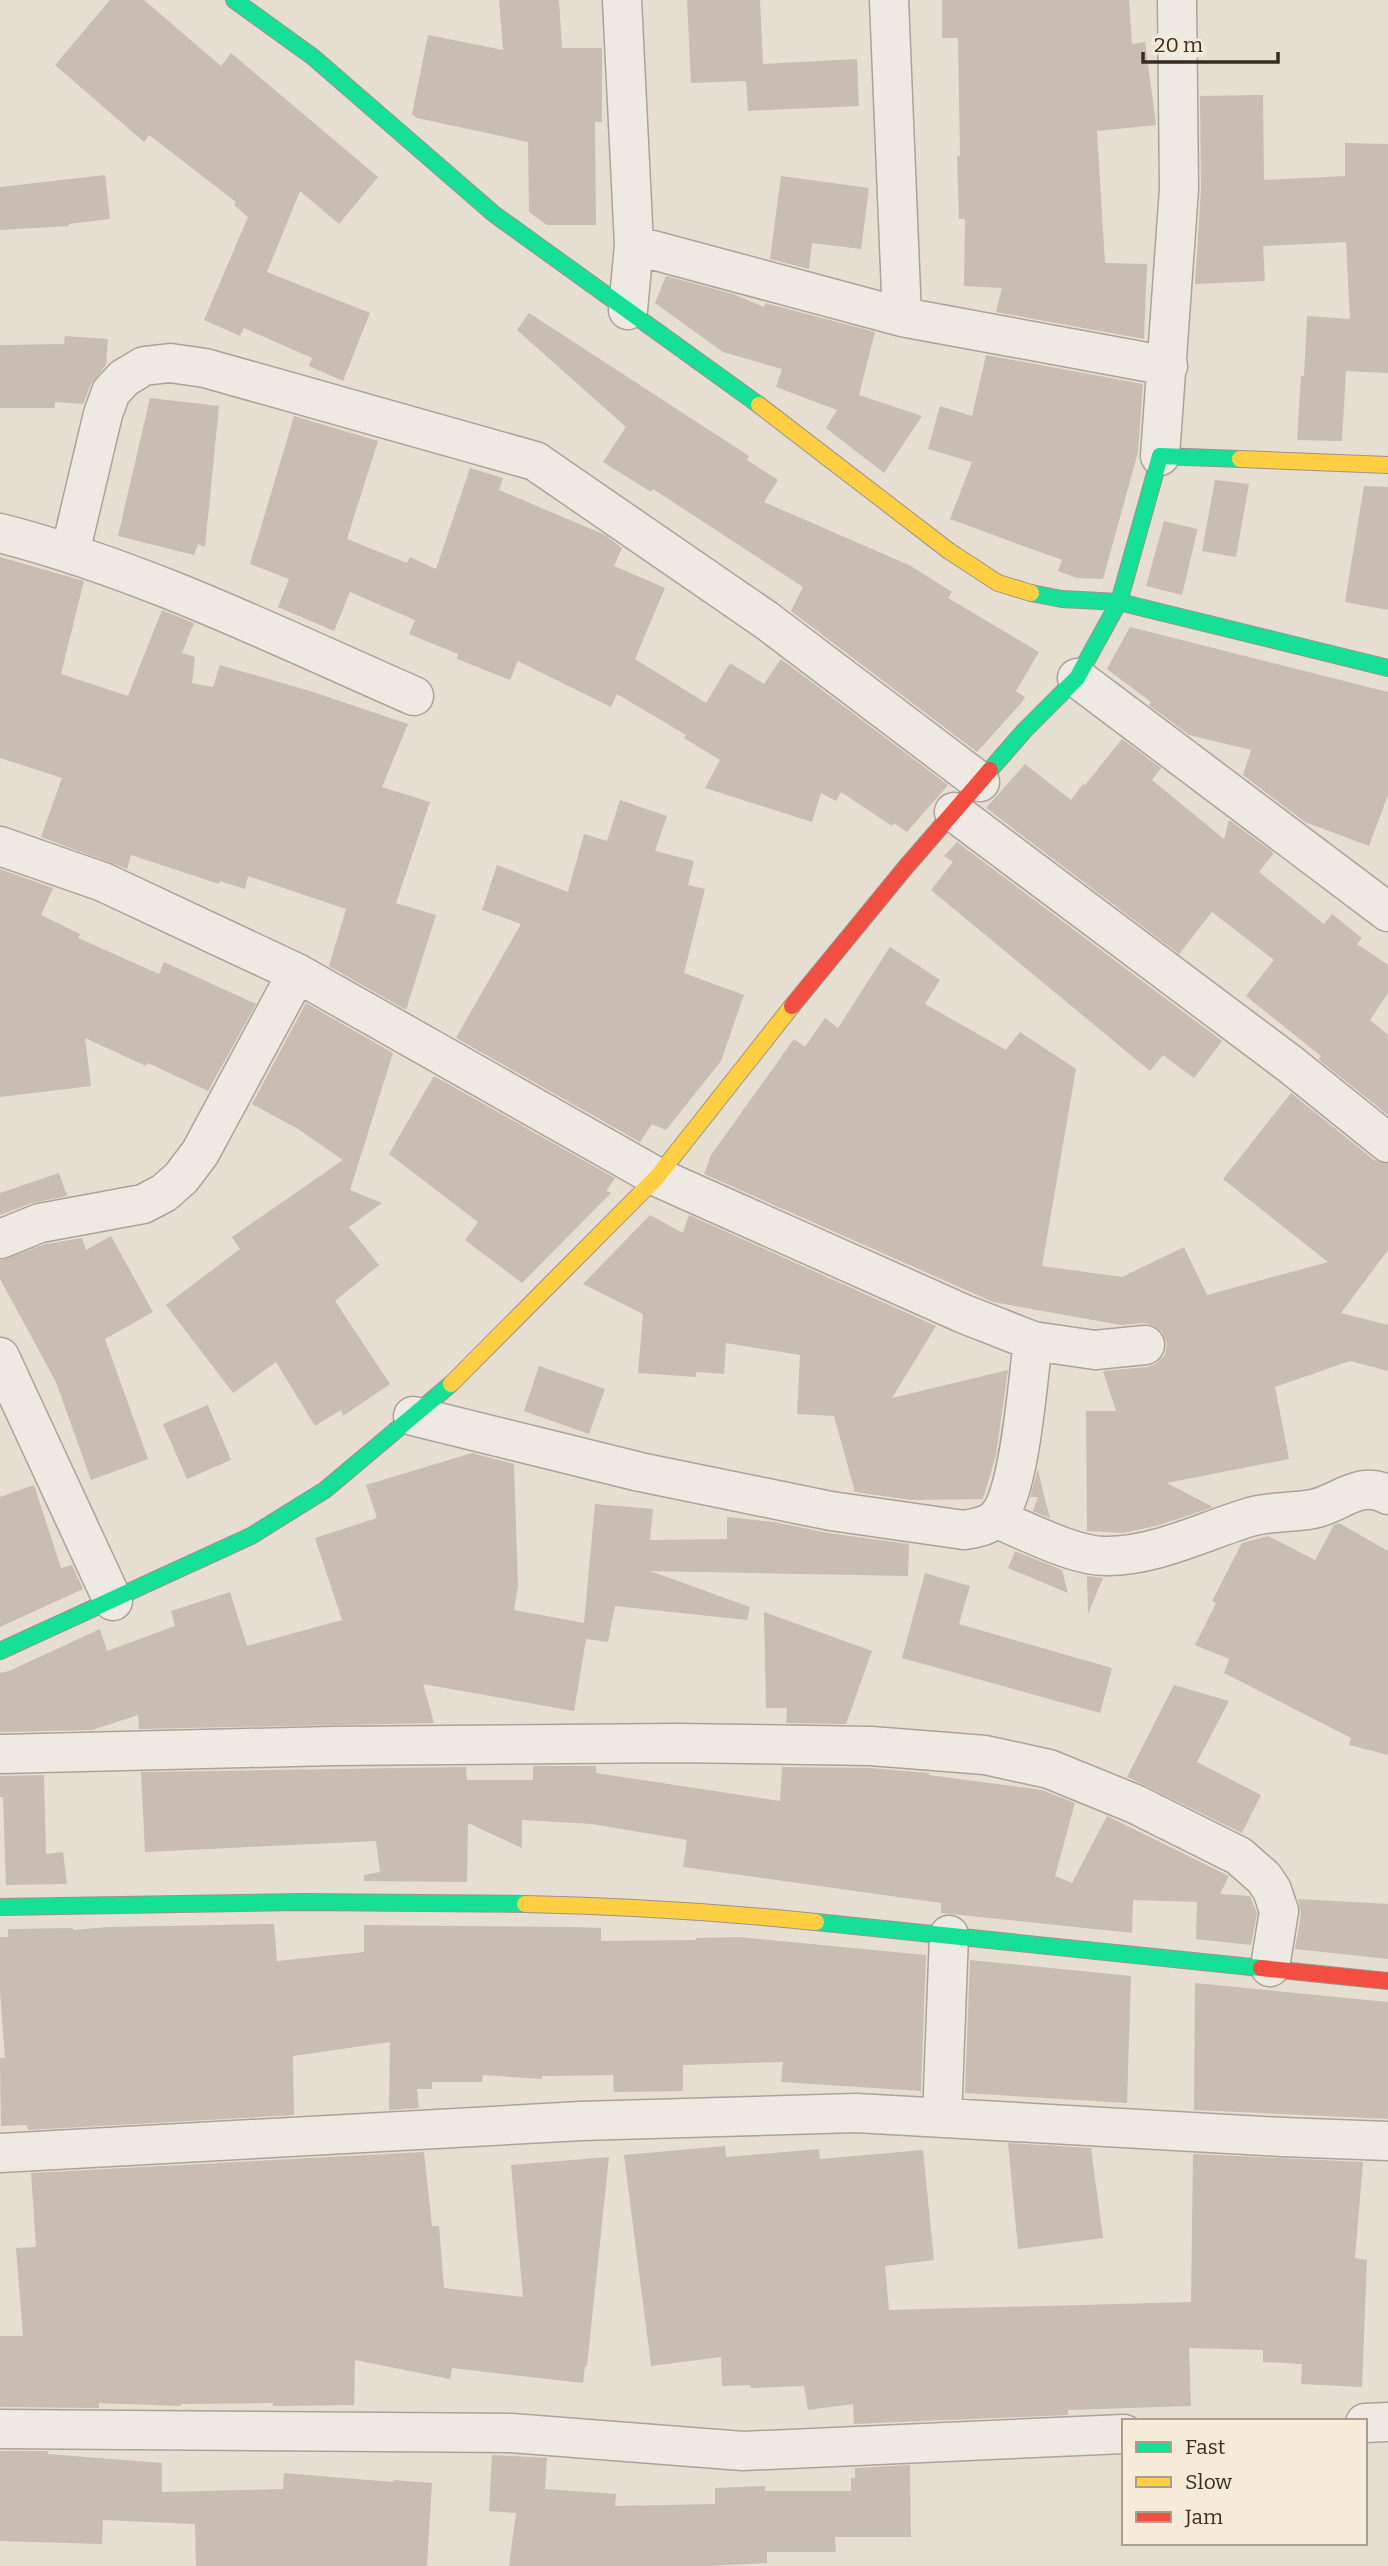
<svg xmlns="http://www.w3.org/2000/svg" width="1388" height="2566" viewBox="0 0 1388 2566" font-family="Bitter,serif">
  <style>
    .building { fill: #c9bcb2 }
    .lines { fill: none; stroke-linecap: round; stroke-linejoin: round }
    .street-casing { stroke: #aba399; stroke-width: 41 }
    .fast-casing { stroke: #9a938a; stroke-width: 18 }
    .slow-casing { stroke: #9a938a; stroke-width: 18 }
    .jam-casing { stroke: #9a938a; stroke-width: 18 }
    .street { stroke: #eee9e2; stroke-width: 38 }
    .fast { stroke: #16e098; stroke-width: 16 }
    .slow { stroke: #ffcf43; stroke-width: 16 }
    .jam { stroke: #f24e42; stroke-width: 16 }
  </style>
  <rect width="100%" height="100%" fill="#e5ded1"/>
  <path class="building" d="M 110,0 L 144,0 L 221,66 L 231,53 L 378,177 L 339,224 L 300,191 L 267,272 L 370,313 L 343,381 L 309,366 L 312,358 L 244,328 L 240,336 L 204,320 L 248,217 L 234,205 L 236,202 L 149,135 L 144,142 L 55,65 Z
    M 499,0 L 559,0 L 562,48 L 602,48 L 602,122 L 595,122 L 596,225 L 547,225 L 529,212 L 528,142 L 417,118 L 412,114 L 428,35 L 503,50 Z
    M 687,0 L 760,0 L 763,64 L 857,59 L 859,106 L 748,111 L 746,81 L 691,83 Z
    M 942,0 L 1129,0 L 1132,44 L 1145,42 L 1156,125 L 1097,131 L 1105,263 L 1147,264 L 1144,339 L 996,312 L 1002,288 L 964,286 L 965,219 L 959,219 L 957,156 L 960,156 L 958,38 L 942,38 Z
    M 1263,95 L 1264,180 L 1345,176 L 1345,143 L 1388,144 L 1388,373 L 1346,371 L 1342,441 L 1297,440 L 1301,376 L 1304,376 L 1307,316 L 1350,319 L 1346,242 L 1263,246 L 1265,281 L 1195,284 L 1201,190 L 1200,96 Z
    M 105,175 L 110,219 L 69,224 L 69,226 L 0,230 L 0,187 Z
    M 781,176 L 869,188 L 861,249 L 812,243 L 809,269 L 770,259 Z
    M 666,276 L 733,294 L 764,307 L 765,303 L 875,332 L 859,395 L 922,416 L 884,473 L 826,428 L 837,410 L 776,387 L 782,369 L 723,352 L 655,303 Z
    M 529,313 L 749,456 L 747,460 L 778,480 L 764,502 L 911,566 L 952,592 L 948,598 L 1039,652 L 1016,691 L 1025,697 L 1022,702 L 977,752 L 791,611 L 803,587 L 653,489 L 651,492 L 603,462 L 626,427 L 517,330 Z
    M 65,336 L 108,339 L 106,365 L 91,384 L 83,404 L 55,402 L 55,408 L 0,408 L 0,345 L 64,344 Z
    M 986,355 L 1143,384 L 1138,452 L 1103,579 L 1077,578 L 1058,571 L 1062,560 L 950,519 L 972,462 L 928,449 L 940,406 L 972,416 Z
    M 150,398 L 219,406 L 205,547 L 198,544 L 194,555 L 118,536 Z
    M 294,416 L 378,441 L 347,539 L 407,563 L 410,557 L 436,569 L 470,468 L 503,478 L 499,490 L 605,535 L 622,548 L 614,566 L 665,588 L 635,659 L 706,703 L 730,663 L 764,684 L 781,659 L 948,785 L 907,832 L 894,823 L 892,826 L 841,792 L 836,801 L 821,793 L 812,822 L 705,788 L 720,760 L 684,738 L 686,735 L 617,694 L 611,707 L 518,661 L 510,680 L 457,659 L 458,654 L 409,634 L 415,620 L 350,592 L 334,631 L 278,607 L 289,579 L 250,564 Z
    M 1215,480 L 1249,484 L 1236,557 L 1202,551 Z
    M 1364,486 L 1388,487 L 1388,610 L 1345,602 Z
    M 1164,521 L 1197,529 L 1198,527 L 1182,595 L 1146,586 Z
    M 0,557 L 84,581 L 61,674 L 128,696 L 162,610 L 194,623 L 182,653 L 195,657 L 192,683 L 213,687 L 220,665 L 310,691 L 408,724 L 382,787 L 430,802 L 396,903 L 436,915 L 406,1010 L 329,966 L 346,909 L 248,876 L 245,889 L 220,881 L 219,884 L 131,855 L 127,869 L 41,837 L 62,778 L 0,758 Z
    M 1130,627 L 1388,692 L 1388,795 L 1369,846 L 1305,822 L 1243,775 L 1251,750 L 1189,735 L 1149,705 L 1151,702 L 1107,669 Z
    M 1122,739 L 1161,768 L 1152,780 L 1224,839 L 1229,820 L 1274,853 L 1259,872 L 1324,924 L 1332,914 L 1362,938 L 1357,944 L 1388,965 L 1388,993 L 1370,1020 L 1388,1035 L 1388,1115 L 1318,1059 L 1321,1056 L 1246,996 L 1274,960 L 1212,912 L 1179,954 L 986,808 L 1025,764 L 1071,800 L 1083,784 L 1085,785 Z
    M 620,800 L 667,816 L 655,851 L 694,861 L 688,885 L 705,889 L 684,973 L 744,995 L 721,1061 L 666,1130 L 652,1124 L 640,1142 L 456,1038 L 521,924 L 482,910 L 497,865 L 568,892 L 584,834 L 607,841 Z
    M 957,842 L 1222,1041 L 1194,1078 L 1163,1055 L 1150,1071 L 931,890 L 953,862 L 944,856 Z
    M 0,869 L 53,888 L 41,915 L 80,934 L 78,938 L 159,974 L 164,962 L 256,1004 L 208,1091 L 148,1063 L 146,1066 L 85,1038 L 91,1086 L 0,1097 Z
    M 890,947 L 940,980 L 925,1004 L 1006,1050 L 1020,1032 L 1076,1069 L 1042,1266 L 1122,1277 L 1184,1247 L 1207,1295 L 1328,1262 L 1223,1179 L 1291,1093 L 1374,1160 L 1388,1164 L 1388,1250 L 1341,1313 L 1388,1325 L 1388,1371 L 1350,1361 L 1275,1387 L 1289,1459 L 1167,1483 L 1213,1507 L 1190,1515 L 1156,1526 L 1123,1533 L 1087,1531 L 1086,1411 L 1116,1411 L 1103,1371 L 1147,1367 L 1157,1363 L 1165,1355 L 1167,1344 L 1162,1332 L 1153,1325 L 1143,1323 L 1121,1325 L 993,1302 L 704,1174 L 711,1155 L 794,1039 L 805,1047 L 825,1018 L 838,1028 Z
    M 306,1003 L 393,1053 L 350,1190 L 382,1203 L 349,1227 L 379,1265 L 335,1301 L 390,1384 L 343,1416 L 341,1410 L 315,1426 L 276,1362 L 233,1393 L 166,1305 L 240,1249 L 232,1237 L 343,1160 L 298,1129 L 252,1104 Z
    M 434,1076 L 615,1178 L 606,1191 L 611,1193 L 522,1283 L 465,1240 L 478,1222 L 389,1154 Z
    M 59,1173 L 67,1196 L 32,1203 L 0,1215 L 0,1193 Z
    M 650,1215 L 683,1233 L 689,1215 L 936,1326 L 892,1398 L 1008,1370 L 996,1455 L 983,1499 L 911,1500 L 855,1492 L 834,1416 L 797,1414 L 800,1355 L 726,1343 L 724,1374 L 696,1372 L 696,1377 L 638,1373 L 643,1314 L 583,1284 Z
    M 111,1236 L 153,1312 L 105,1339 L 148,1459 L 91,1480 L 56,1382 L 0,1279 L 0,1260 L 46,1244 L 82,1238 L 86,1250 Z
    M 539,1366 L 605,1389 L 589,1434 L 524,1411 Z
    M 208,1405 L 231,1460 L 187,1479 L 163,1424 Z
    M 472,1453 L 514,1464 L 518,1586 L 514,1610 L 584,1623 L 595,1504 L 653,1509 L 650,1540 L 727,1539 L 727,1517 L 774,1522 L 828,1533 L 909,1544 L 908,1576 L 650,1571 L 750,1607 L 747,1620 L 615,1606 L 608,1642 L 586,1639 L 574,1711 L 423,1684 L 434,1723 L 139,1729 L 138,1715 L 92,1730 L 0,1732 L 0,1673 L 9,1671 L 100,1629 L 107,1651 L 175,1626 L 171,1611 L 230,1592 L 247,1646 L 342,1620 L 315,1538 L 377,1518 L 366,1485 Z
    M 1038,1469 L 1042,1488 L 1050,1518 L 1033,1511 L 1038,1497 L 1030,1497 Z
    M 34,1485 L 61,1568 L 72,1565 L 83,1589 L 0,1627 L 0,1497 Z
    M 1339,1523 L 1388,1551 L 1388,1755 L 1349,1745 L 1351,1738 L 1224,1673 L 1229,1659 L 1195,1645 L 1216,1603 L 1212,1601 L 1242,1543 L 1268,1536 L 1315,1560 L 1334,1525 Z
    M 1015,1551 L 1062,1570 L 1068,1593 L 1008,1568 Z
    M 925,1573 L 970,1586 L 959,1624 L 1112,1668 L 1100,1713 L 902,1658 Z
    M 1087,1576 L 1103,1578 L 1088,1614 Z
    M 764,1612 L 872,1651 L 846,1724 L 786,1723 L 787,1708 L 766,1708 Z
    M 1174,1685 L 1229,1701 L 1197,1762 L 1261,1795 L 1242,1833 L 1127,1777 Z
    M 533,1766 L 596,1766 L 596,1773 L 780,1801 L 782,1767 L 870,1768 L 929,1773 L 929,1775 L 1042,1790 L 1075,1803 L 1055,1876 L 1072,1883 L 1107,1816 L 1229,1876 L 1220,1894 L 1250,1896 L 1257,1913 L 1251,1945 L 1196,1939 L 1197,1902 L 1133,1900 L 1132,1933 L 941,1913 L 941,1903 L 683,1867 L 687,1840 L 592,1824 L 522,1820 L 522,1848 L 468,1823 L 467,1882 L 364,1881 L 364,1875 L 380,1872 L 376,1841 L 145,1852 L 141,1772 L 466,1767 L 467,1780 L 533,1780 Z
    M 44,1775 L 46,1854 L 63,1852 L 67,1884 L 6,1885 L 3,1797 L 0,1797 L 0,1776 Z
    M 1298,1899 L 1388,1904 L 1388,1959 L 1295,1949 L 1301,1914 Z
    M 274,1924 L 277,1961 L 364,1952 L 364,1925 L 573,1927 L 601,1928 L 601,1941 L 696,1940 L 696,1938 L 739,1937 L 926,1955 L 921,2091 L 781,2082 L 783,2062 L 683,2065 L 683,2091 L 614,2092 L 613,2075 L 542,2076 L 542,2079 L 483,2075 L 482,2082 L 432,2082 L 432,2089 L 417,2089 L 419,2108 L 389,2110 L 390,2042 L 293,2056 L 294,2115 L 28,2130 L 27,2125 L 1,2126 L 0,2058 L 5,2058 L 0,1991 L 0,1937 L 8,1937 L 8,1929 L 73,1928 L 73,1930 L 107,1927 Z
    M 970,1960 L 1131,1976 L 1127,2103 L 965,2093 Z
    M 1195,1983 L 1388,2002 L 1388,2119 L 1194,2110 Z
    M 1008,2143 L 1091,2148 L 1103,2238 L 1018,2249 Z
    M 725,2146 L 726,2157 L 819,2149 L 820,2159 L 923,2150 L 934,2260 L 885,2266 L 889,2310 L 1191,2302 L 1193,2154 L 1363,2162 L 1355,2258 L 1367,2260 L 1362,2387 L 1301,2384 L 1302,2364 L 1263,2362 L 1263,2350 L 1189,2348 L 1191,2406 L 1068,2410 L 1068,2415 L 854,2424 L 853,2404 L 808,2410 L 804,2386 L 751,2388 L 750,2385 L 722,2386 L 721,2357 L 651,2366 L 624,2155 Z
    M 424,2152 L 432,2226 L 439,2226 L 444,2288 L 523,2297 L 511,2165 L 609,2157 L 587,2366 L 585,2366 L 583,2383 L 452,2368 L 450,2379 L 355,2360 L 354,2405 L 273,2406 L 273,2403 L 181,2404 L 181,2406 L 99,2403 L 99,2408 L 0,2407 L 0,2336 L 23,2336 L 16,2248 L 36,2247 L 31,2173 Z
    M 0,2451 L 48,2451 L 48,2454 L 162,2463 L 162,2492 L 283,2489 L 284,2473 L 393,2482 L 394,2480 L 432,2483 L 427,2566 L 196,2566 L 195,2524 L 103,2520 L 102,2544 L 0,2541 Z
    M 492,2455 L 547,2458 L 545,2489 L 616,2494 L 615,2506 L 715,2504 L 715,2488 L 765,2486 L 765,2491 L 851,2491 L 851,2478 L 855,2478 L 855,2468 L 910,2465 L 911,2537 L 835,2537 L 836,2552 L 767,2552 L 767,2563 L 708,2566 L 509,2566 L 516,2513 L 489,2511 Z"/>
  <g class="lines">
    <g class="street-casing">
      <path id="street" d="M 622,0 L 634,245 L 628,310
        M 889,0 L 902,317
        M 634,245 L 902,317 L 1168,366
        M 1160,456 L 1179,189 L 1177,0
        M 0,533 C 144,570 279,637 414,696
        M 70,553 L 103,414 L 111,392 L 124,378 L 144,366 L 170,363 L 205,368 L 535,461 L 766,620 L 980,782
        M 1077,678 L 1388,912
        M 954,812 L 1290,1064 L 1388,1143
        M 0,846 L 103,882 L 297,973 L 657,1177 L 964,1314 L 1033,1341 L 1095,1350 L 1145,1345
        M 0,1239 L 40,1223 L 143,1204 L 164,1193 L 181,1178 L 200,1153 L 297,973
        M 0,1357 L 113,1601
        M 413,1416 L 640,1472 L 831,1511 L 964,1530 C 976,1528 990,1526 998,1516 C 1020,1491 1028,1378 1033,1341
        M 997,1519 C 1027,1531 1075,1557 1107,1556 C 1156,1556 1204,1531 1250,1517 C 1272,1511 1291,1513 1313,1509 C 1339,1504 1360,1479 1388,1495
        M 0,1754 L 333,1746 L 677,1743 L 871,1746 L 985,1755 L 1049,1769 L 1135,1804 L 1239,1856 L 1264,1878 L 1272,1890 L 1279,1911 L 1270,1967
        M 942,2118 L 949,1935
        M 0,2153 L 581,2121 L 856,2113 L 1282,2137 L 1388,2141
        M 1365,2423 L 1388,2422
        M 0,2429 L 511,2433 L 743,2451 L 1124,2434"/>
    </g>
    <g class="fast-casing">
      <path id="fast" d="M 234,0 L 313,57 L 494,214 L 759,405
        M 1031,593 L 1062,599 L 1119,602 L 1388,668
        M 990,770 L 1025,730 L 1077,678 L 1119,602 L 1160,456 L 1240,459
        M 0,1651 L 251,1536 L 325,1490 L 451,1384
        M 0,1907 L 302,1902 L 525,1904
        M 816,1922 L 1261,1968"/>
    </g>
    <g class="slow-casing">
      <path id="slow" d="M 759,405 L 949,551 L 998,583 L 1031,593
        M 1240,459 L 1388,465
        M 451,1384 L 657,1177 L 792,1006
        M 525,1904 C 622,1906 719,1912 816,1922"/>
    </g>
    <g class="jam-casing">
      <path id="jam" d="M 792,1006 L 905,868 L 990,770
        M 1261,1968 L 1388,1981"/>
    </g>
    <use href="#street" class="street"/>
    <use href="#fast" class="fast"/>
    <use href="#slow" class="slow"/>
    <use href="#jam" class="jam"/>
  </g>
  <rect x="1122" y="2419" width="245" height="126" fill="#f5ebd8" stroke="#aa9e8f" stroke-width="2"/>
  <rect x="1136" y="2442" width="35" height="10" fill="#16e098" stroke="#aa9e8f" stroke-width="2"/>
  <text x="1185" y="2454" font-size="21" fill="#3a2b21">Fast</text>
  <rect x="1136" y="2477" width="35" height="10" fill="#ffcf43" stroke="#aa9e8f" stroke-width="2"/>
  <text x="1185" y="2489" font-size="21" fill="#3a2b21">Slow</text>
  <rect x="1136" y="2512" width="35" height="10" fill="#f24e42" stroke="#aa9e8f" stroke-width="2"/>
  <text x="1185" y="2524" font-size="21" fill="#3a2b21">Jam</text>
  <path d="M1143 52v10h135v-10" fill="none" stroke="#3a2b21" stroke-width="3.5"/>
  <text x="1154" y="52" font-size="21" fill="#3a2b21" stroke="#f5ebd8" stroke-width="5" paint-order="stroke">20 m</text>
</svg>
